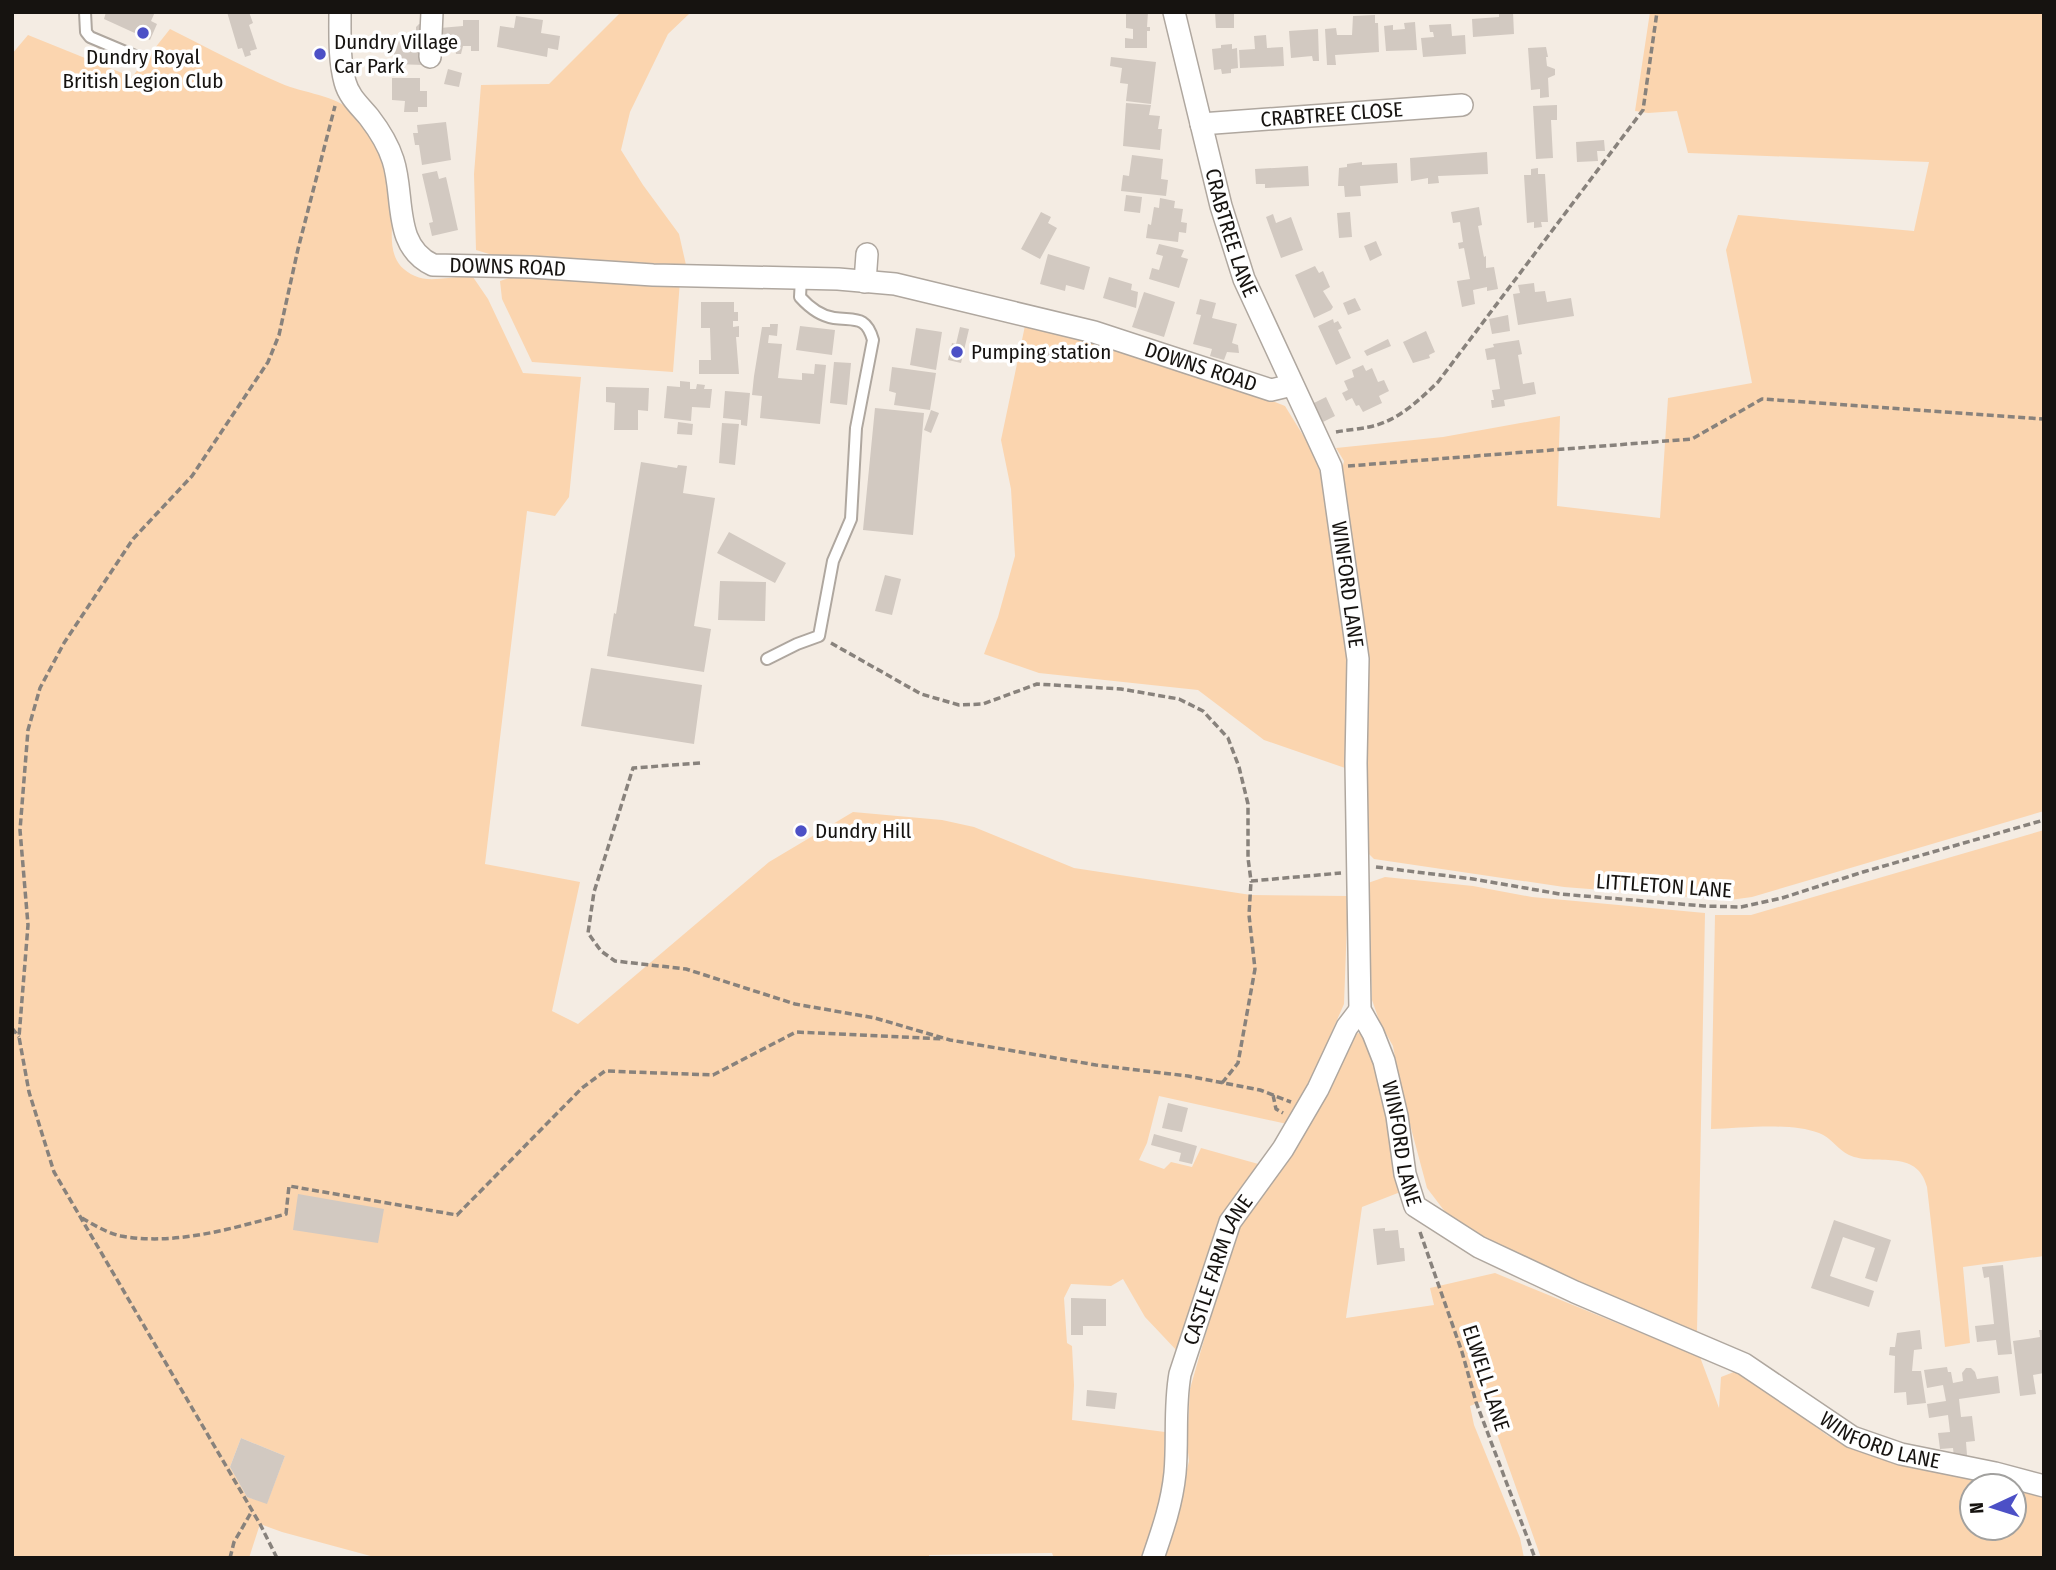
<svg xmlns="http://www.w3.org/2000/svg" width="2056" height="1570" viewBox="0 0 2056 1570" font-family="'Fira Sans Condensed',sans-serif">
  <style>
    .green { fill: #fbd5af; fill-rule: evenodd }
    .building { fill: #d2c9c1 }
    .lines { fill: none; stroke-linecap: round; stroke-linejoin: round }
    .service-casing { stroke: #afa79f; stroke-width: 14 }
    .minor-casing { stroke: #afa79f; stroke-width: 24 }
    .path { stroke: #88827c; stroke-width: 3.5; stroke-dasharray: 7 3.5; stroke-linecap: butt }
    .service { stroke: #fff; stroke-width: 10 }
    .minor { stroke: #fff; stroke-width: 21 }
    .poi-dot { fill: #4c50c6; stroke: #fff; stroke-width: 2.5 }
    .labels { text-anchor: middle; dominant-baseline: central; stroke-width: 7; stroke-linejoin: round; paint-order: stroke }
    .poi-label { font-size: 21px; fill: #161310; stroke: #fff; text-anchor: start }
    .street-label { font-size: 21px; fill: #161310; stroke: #fff }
  </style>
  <rect width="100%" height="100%" fill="#f4ece3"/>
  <path class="green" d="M 621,12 L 695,12 L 689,14 L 668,34 L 630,112 L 621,150 L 643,185 L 679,234 L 686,265 L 499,257 L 476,250 L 474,174 L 481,85 L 549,84 Z
    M 1650,12 L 2044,12 L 2044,811 L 1752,897 L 1730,900 L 1564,887 L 1374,859 L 1368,853 L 1365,841 L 1340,479 L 1344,461 L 1336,448 L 1443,437 L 1560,416 L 1557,506 L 1660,518 L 1668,398 L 1752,383 L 1726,250 L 1738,215 L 1914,231 L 1929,162 L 1688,153 L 1677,111 L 1648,113 L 1635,111 Z
    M 170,29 C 206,47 243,67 280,83 C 305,94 334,94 354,113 C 366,125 381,146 386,163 C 390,176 392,196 392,210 C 393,235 385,263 415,276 C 432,284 455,274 473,277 L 488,299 L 523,373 L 581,377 L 569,497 L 555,516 L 527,511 L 485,864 L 580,882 L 552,1011 L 578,1024 L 769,862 L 853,812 L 942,820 L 974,827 L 1074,868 L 1251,895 L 1348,896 L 1344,1004 L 1303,1098 L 1287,1124 L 1159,1096 L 1147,1143 L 1139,1160 L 1164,1169 L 1171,1162 L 1192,1167 L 1201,1148 L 1262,1165 L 1179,1353 L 1145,1317 L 1123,1279 L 1111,1286 L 1071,1284 L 1064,1298 L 1067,1343 L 1072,1346 L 1074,1385 L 1072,1420 L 1165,1432 L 1163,1501 L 1144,1558 L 1054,1558 L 1052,1553 L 929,1555 L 929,1558 L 378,1558 L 282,1532 L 260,1524 L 249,1558 L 12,1558 L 12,54 L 28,35 L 132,77 ZM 241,1438 L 285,1456 L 267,1503 L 247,1497 L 230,1467 Z
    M 509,278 L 680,281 L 673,372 L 532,362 L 502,299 L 500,281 Z
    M 1026,321 L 1206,375 L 1285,406 L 1314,453 L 1325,489 L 1350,661 L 1348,769 L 1264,740 L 1198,690 L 1039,673 L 984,654 L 998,617 L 1015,556 L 1011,489 L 1001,440 Z
    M 2044,830 L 2044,1256 L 1963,1267 L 1970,1343 L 1945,1347 L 1927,1187 C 1917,1147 1875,1167 1849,1155 C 1838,1150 1831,1137 1819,1133 C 1789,1122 1743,1128 1711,1129 L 1715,915 L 1751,915 Z
    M 1385,877 L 1473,886 L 1532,897 L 1705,913 L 1697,1332 L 1688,1332 L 1495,1246 L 1446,1213 L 1427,1188 L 1400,1087 L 1393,1046 L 1380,1023 L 1372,1000 L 1368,883 Z
    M 1358,1033 L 1367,1035 L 1376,1055 L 1403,1191 L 1362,1207 L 1346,1318 L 1434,1305 L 1430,1288 L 1495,1273 L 1700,1357 L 1719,1408 L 1721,1377 L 1739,1370 L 1828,1436 L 1893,1458 L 2009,1486 L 1972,1486 L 1972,1528 L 2014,1528 L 2014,1487 L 2044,1496 L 2044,1558 L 1541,1558 L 1485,1400 L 1470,1406 L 1474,1425 L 1520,1538 L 1524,1558 L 1160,1558 L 1176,1517 L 1189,1461 L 1187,1444 L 1190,1389 L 1237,1224 L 1350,1038 Z"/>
  <path class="building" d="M 106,12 L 155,12 L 151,21 L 157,24 L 150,40 L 104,19 Z
    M 227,12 L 249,12 L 253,23 L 249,25 L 257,49 L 250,51 L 251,55 L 245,57 L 242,48 L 238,49 Z
    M 1126,12 L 1148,12 L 1147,27 L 1150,27 L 1150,31 L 1147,31 L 1147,48 L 1125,48 L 1125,38 L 1133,39 L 1133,29 L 1126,28 Z
    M 1215,12 L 1234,12 L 1234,28 L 1216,28 Z
    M 1499,12 L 1513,12 L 1514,34 L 1473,37 L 1472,19 L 1499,17 Z
    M 1375,15 L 1375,23 L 1378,23 L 1379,52 L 1335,55 L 1336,65 L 1327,65 L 1325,29 L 1336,28 L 1337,35 L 1352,35 L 1353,16 Z
    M 516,16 L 543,20 L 541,33 L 560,36 L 558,50 L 548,48 L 547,57 L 497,47 L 500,26 L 514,28 Z
    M 463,20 L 479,20 L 479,51 L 471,51 L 471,46 L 463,46 L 461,54 L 456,54 L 455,46 L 440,46 L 440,28 L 463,26 Z
    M 1415,22 L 1417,50 L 1386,51 L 1384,26 L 1393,25 L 1393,30 L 1405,29 L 1404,23 Z
    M 419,24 L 423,25 L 424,65 L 394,64 L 394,53 L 379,52 L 379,37 L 394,38 L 394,35 L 399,35 L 399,38 L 411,38 L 411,35 L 416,35 L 416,27 Z
    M 1451,24 L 1452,36 L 1465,35 L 1466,54 L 1423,57 L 1421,38 L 1434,37 L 1433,32 L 1430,32 L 1429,25 Z
    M 1318,29 L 1319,61 L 1313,61 L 1312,56 L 1291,58 L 1289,31 Z
    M 1266,35 L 1267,48 L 1283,47 L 1284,66 L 1240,68 L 1239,50 L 1255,49 L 1254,36 Z
    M 1232,44 L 1232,49 L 1237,48 L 1238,68 L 1231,69 L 1231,73 L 1222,74 L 1221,69 L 1214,70 L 1212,49 L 1221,48 L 1221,45 Z
    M 1546,47 L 1548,57 L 1546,57 L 1547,66 L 1555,69 L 1555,75 L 1548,78 L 1549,97 L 1540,98 L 1540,89 L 1531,90 L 1528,48 Z
    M 1111,57 L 1156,62 L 1151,104 L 1126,101 L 1128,84 L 1120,83 L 1122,68 L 1110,66 Z
    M 448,69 L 462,73 L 459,87 L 444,84 Z
    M 392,78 L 420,78 L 420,91 L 427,91 L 427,107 L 418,107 L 418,112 L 404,112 L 405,101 L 392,100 Z
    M 1126,103 L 1151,105 L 1149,115 L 1160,116 L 1158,129 L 1162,129 L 1160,150 L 1123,146 Z
    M 1557,105 L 1557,120 L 1551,120 L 1553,158 L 1536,159 L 1533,106 Z
    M 446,122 L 451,160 L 422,165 L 419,145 L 415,145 L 413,133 L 418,133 L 417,125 Z
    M 1604,140 L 1605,151 L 1597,151 L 1598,161 L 1577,162 L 1576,142 Z
    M 1487,152 L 1488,174 L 1438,176 L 1439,183 L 1428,184 L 1428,178 L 1411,181 L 1410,158 Z
    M 1132,155 L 1163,159 L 1161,179 L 1168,180 L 1166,196 L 1121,191 L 1123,175 L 1129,176 Z
    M 1362,162 L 1362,165 L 1397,163 L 1398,183 L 1360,186 L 1361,196 L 1345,197 L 1344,186 L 1338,186 L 1339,168 L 1347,167 L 1347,164 Z
    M 1308,166 L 1309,186 L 1265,188 L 1265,184 L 1256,184 L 1255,169 Z
    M 1538,168 L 1538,174 L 1545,174 L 1548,222 L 1541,222 L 1542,227 L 1534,228 L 1534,222 L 1527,223 L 1524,175 L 1531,175 L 1531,169 Z
    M 437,171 L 439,179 L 446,177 L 458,230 L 432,236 L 429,223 L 433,222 L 422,174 Z
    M 1126,195 L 1142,197 L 1140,213 L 1124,211 Z
    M 1160,198 L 1175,201 L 1174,208 L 1183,209 L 1181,222 L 1187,223 L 1186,233 L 1179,232 L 1178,242 L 1146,238 L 1148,224 L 1151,225 L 1154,207 L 1159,208 Z
    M 1479,207 L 1482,225 L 1478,226 L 1484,257 L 1486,256 L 1486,268 L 1494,267 L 1498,289 L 1487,291 L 1487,287 L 1473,290 L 1475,304 L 1462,307 L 1457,281 L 1470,279 L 1464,248 L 1459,249 L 1458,243 L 1463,242 L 1460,222 L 1453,223 L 1451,212 Z
    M 1041,212 L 1051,217 L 1048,223 L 1057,228 L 1040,259 L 1021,249 Z
    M 1350,212 L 1352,237 L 1339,238 L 1337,213 Z
    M 1273,214 L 1276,223 L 1291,217 L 1303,250 L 1281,258 L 1266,217 Z
    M 1376,241 L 1382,255 L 1370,261 L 1364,246 Z
    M 1159,244 L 1184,250 L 1181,257 L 1188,259 L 1179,288 L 1149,279 L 1152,268 L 1159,270 L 1163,256 L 1156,254 Z
    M 1048,254 L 1090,267 L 1084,290 L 1066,285 L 1065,291 L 1040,284 Z
    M 1315,266 L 1319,273 L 1323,271 L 1330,287 L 1323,291 L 1333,307 L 1331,310 L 1314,318 L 1295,275 Z
    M 1109,277 L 1132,284 L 1131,290 L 1138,292 L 1136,308 L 1103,298 Z
    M 1534,283 L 1535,292 L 1545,291 L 1547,302 L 1571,298 L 1574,316 L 1518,325 L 1513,294 L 1520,293 L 1518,285 Z
    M 1144,292 L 1175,302 L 1164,337 L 1132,327 Z
    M 1355,298 L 1361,310 L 1348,315 L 1343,303 Z
    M 1200,299 L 1216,303 L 1212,318 L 1237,324 L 1232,343 L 1238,345 L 1239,353 L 1227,352 L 1224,360 L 1210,356 L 1212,349 L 1193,344 L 1201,315 L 1196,314 Z
    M 701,302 L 734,302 L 734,312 L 738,312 L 738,321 L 733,321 L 733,327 L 739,326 L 739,337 L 736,337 L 739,374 L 699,374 L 699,360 L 711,360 L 710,328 L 701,328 Z
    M 1508,315 L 1510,331 L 1492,334 L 1489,319 Z
    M 1333,319 L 1334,323 L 1338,321 L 1342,328 L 1338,330 L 1351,358 L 1336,365 L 1318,326 Z
    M 770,324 L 778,324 L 777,336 L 769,335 L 768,343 L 782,344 L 778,378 L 802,380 L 802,373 L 814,374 L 815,364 L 826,365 L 820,424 L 760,418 L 762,396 L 752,395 L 754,376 L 762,327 L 770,327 Z
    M 800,326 L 835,330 L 832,355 L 796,350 Z
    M 960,327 L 969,329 L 961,363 L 948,360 L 952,343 L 956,344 Z
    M 916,328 L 942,332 L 936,370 L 910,365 Z
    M 1426,331 L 1435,352 L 1429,355 L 1430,358 L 1413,363 L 1403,342 Z
    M 1388,339 L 1391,346 L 1367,356 L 1364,351 Z
    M 1519,340 L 1522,354 L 1518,355 L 1523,384 L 1534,382 L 1536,394 L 1504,400 L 1505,406 L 1492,408 L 1491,400 L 1494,400 L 1492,390 L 1500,389 L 1495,359 L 1487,360 L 1485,349 L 1494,347 L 1493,344 Z
    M 1042,346 L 1054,350 L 1050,363 L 1037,359 Z
    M 834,362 L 851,363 L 847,405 L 830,403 Z
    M 1363,365 L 1366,371 L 1372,368 L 1378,382 L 1384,380 L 1389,391 L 1379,396 L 1382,403 L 1363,412 L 1359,405 L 1356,406 L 1352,398 L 1346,401 L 1342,393 L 1348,390 L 1344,381 L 1354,377 L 1352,370 Z
    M 892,367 L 936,373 L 930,410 L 894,405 L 896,393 L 889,391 Z
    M 680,381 L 690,382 L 690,389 L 696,389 L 697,384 L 705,385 L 704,389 L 712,389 L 710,408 L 692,407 L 691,421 L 664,418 L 667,386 L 680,387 Z
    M 606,387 L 649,388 L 648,411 L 638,410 L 638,430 L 614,430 L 615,403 L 606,402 Z
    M 725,391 L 750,393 L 747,426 L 741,425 L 741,420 L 723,418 Z
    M 1326,397 L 1335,416 L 1321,423 L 1312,404 Z
    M 875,408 L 924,413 L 913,535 L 863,530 Z
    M 931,410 L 939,413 L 931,433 L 924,430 Z
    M 678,422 L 693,424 L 692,435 L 677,434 Z
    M 722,423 L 739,424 L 735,465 L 719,463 Z
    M 641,462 L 677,468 L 678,465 L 687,466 L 683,493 L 715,498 L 694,626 L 711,629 L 704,672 L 607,656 L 614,613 L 616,614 Z
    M 729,532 L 786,563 L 775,583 L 717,553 Z
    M 885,575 L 901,579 L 892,615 L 875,611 Z
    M 720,581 L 766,582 L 765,621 L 718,620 Z
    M 591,668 L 702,685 L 694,744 L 581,726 Z
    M 1168,1103 L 1188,1108 L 1182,1132 L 1162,1128 Z
    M 1154,1134 L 1197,1146 L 1192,1164 L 1179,1161 L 1181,1153 L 1151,1145 Z
    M 298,1194 L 384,1209 L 378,1243 L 293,1230 Z
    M 1834,1220 L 1891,1240 L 1877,1282 L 1865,1278 L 1875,1248 L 1843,1237 L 1830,1276 L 1874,1291 L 1869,1307 L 1811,1288 Z
    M 1385,1228 L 1385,1231 L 1398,1230 L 1400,1248 L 1404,1248 L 1405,1261 L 1377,1265 L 1373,1229 Z
    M 2003,1265 L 2012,1354 L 1998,1355 L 1996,1340 L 1977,1342 L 1975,1326 L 1994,1324 L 1989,1277 L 1984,1278 L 1982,1267 Z
    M 1071,1298 L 1106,1299 L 1106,1326 L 1083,1326 L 1083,1335 L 1071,1335 Z
    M 1920,1330 L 1922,1349 L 1914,1350 L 1912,1371 L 1921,1371 L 1926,1403 L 1907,1405 L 1906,1392 L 1894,1393 L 1895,1356 L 1889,1355 L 1890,1347 L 1895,1347 L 1897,1333 Z
    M 2039,1330 L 2044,1330 L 2044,1373 L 2033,1375 L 2036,1394 L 2020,1396 L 2013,1341 L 2040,1337 Z
    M 1947,1367 L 1948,1372 L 1951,1372 L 1953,1383 L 1963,1381 L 1962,1373 L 1966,1368 L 1971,1368 L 1975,1372 L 1977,1379 L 1998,1376 L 2000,1393 L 1959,1399 L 1961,1417 L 1972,1416 L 1975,1441 L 1966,1442 L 1967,1455 L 1954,1457 L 1953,1448 L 1940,1449 L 1938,1433 L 1950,1432 L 1948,1415 L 1929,1418 L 1927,1404 L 1946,1401 L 1943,1385 L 1927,1388 L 1924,1370 Z
    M 1087,1390 L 1117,1393 L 1115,1409 L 1086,1406 Z
    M 241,1438 L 285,1456 L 267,1504 L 247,1497 L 230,1467 Z"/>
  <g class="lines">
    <g class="service-casing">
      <path id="service" d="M 85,12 L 86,32 L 90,37 L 135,56
        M 767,659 L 797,644 L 819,636 L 833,561 L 851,519 L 856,428 L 873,340 C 866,315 855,321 834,318 C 820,316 809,307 800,297 L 801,278"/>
    </g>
    <g class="minor-casing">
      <g id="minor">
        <path id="s1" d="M 340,12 C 340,36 339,60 345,82 C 349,97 360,106 369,117 C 379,130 388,144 393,160 C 405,196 392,246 433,265 L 531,267 L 653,275 L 838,279 L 895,284 L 1094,332 L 1271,390 L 1292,385"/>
        <path id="s2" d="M 1174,12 L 1221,206 L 1244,279 L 1331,467 L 1358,659 L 1356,763 L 1360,1010 L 1373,1033 L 1384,1061 L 1397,1116 L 1405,1174 L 1415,1206 L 1479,1247 L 1575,1292 L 1744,1364 L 1852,1437 L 1901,1454 L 1995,1473 L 2044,1486"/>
        <path d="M 430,57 L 432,12"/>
        <path id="s3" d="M 1201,124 L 1462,105"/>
        <path d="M 865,282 L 867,254"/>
        <path id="s4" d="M 1153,1558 C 1163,1529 1172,1503 1175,1473 C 1178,1440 1174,1407 1180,1374 L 1230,1222 L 1283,1149 L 1318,1089 L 1347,1027 L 1360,1010"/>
      </g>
    </g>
    <path class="path" d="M 1336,432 C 1347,430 1359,429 1369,427 C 1398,421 1418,401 1438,382 L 1643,110 L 1657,12
      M 1348,466 L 1692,439 L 1762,399 L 2044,419
      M 831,643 L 921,694 L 959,705 L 983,704 L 1037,684 L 1121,689 L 1179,699 L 1203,711 L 1228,738 L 1239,767 L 1248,804 L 1248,858 L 1251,881 L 1341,873
      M 700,763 L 633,768 L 594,892 L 588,933 L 601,951 L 615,961 L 686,969 L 795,1004 L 875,1018 L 950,1040 L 1096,1065 L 1188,1076 L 1260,1090 L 1291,1102
      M 1376,867 L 1473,879 L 1560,894 L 1704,906 L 1741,907 L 1782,898 L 1863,872 L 2044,820
      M 12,1028 L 19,1037
      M 1222,1083 L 1238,1063 L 1255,969 L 1249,915 L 1251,881
      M 1273,1095 L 1276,1109 L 1283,1113
      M 82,1218 C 94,1225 107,1233 121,1236 C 176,1246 233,1228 286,1214 L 289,1186 L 457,1215 L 582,1088 L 605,1071 L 713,1075 L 796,1032 L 944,1039
      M 1420,1232 L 1462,1352 L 1476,1402 L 1535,1558
      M 230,1558 L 234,1542 L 252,1511
      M 277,1558 L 260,1524 L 54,1172 L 29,1092 L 19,1037 L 28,925 L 20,830 L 28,730 L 40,688 L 64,643 L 133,539 L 192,476 L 268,362 L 279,335 L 298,249 L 335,106"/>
    <use href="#service" class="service"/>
    <use href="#minor" class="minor"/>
  </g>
  <g class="poi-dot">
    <circle cx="143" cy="33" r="7"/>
    <circle cx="320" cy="54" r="7"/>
    <circle cx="957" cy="352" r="7"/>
    <circle cx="801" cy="831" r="7"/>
  </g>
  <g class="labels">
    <g class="poi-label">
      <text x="334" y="42">Dundry Village<tspan x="334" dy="24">Car Park</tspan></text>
      <text x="143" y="57" text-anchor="middle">Dundry Royal<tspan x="143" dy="24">British Legion Club</tspan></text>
      <text x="971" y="352">Pumping station</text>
      <text x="815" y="831">Dundry Hill</text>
    </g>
    <g class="street-label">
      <text stroke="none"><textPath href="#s3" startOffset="131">CRABTREE CLOSE</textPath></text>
      <text stroke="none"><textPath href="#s2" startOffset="228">CRABTREE LANE</textPath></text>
      <text stroke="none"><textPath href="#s1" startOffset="355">DOWNS ROAD</textPath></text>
      <text stroke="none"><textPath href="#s1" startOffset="1060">DOWNS ROAD</textPath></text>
      <text stroke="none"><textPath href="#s2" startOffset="602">WINFORD LANE</textPath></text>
      <text transform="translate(1664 886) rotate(4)">LITTLETON LANE</text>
      <text stroke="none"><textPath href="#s2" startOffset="1169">WINFORD LANE</textPath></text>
      <text stroke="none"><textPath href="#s4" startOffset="298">CASTLE FARM LANE</textPath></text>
      <text transform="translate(1486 1378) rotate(72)">ELWELL LANE</text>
      <text stroke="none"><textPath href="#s2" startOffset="1757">WINFORD LANE</textPath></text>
    </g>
  </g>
  <rect width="2056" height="1570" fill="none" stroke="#161310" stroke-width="28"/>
  <g transform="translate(1993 1507) rotate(266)"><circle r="33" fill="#ffffff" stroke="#a2a19f" stroke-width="2"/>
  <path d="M0-5L12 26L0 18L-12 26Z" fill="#4c50c6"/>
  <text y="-10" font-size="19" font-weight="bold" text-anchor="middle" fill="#161310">N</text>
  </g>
</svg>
